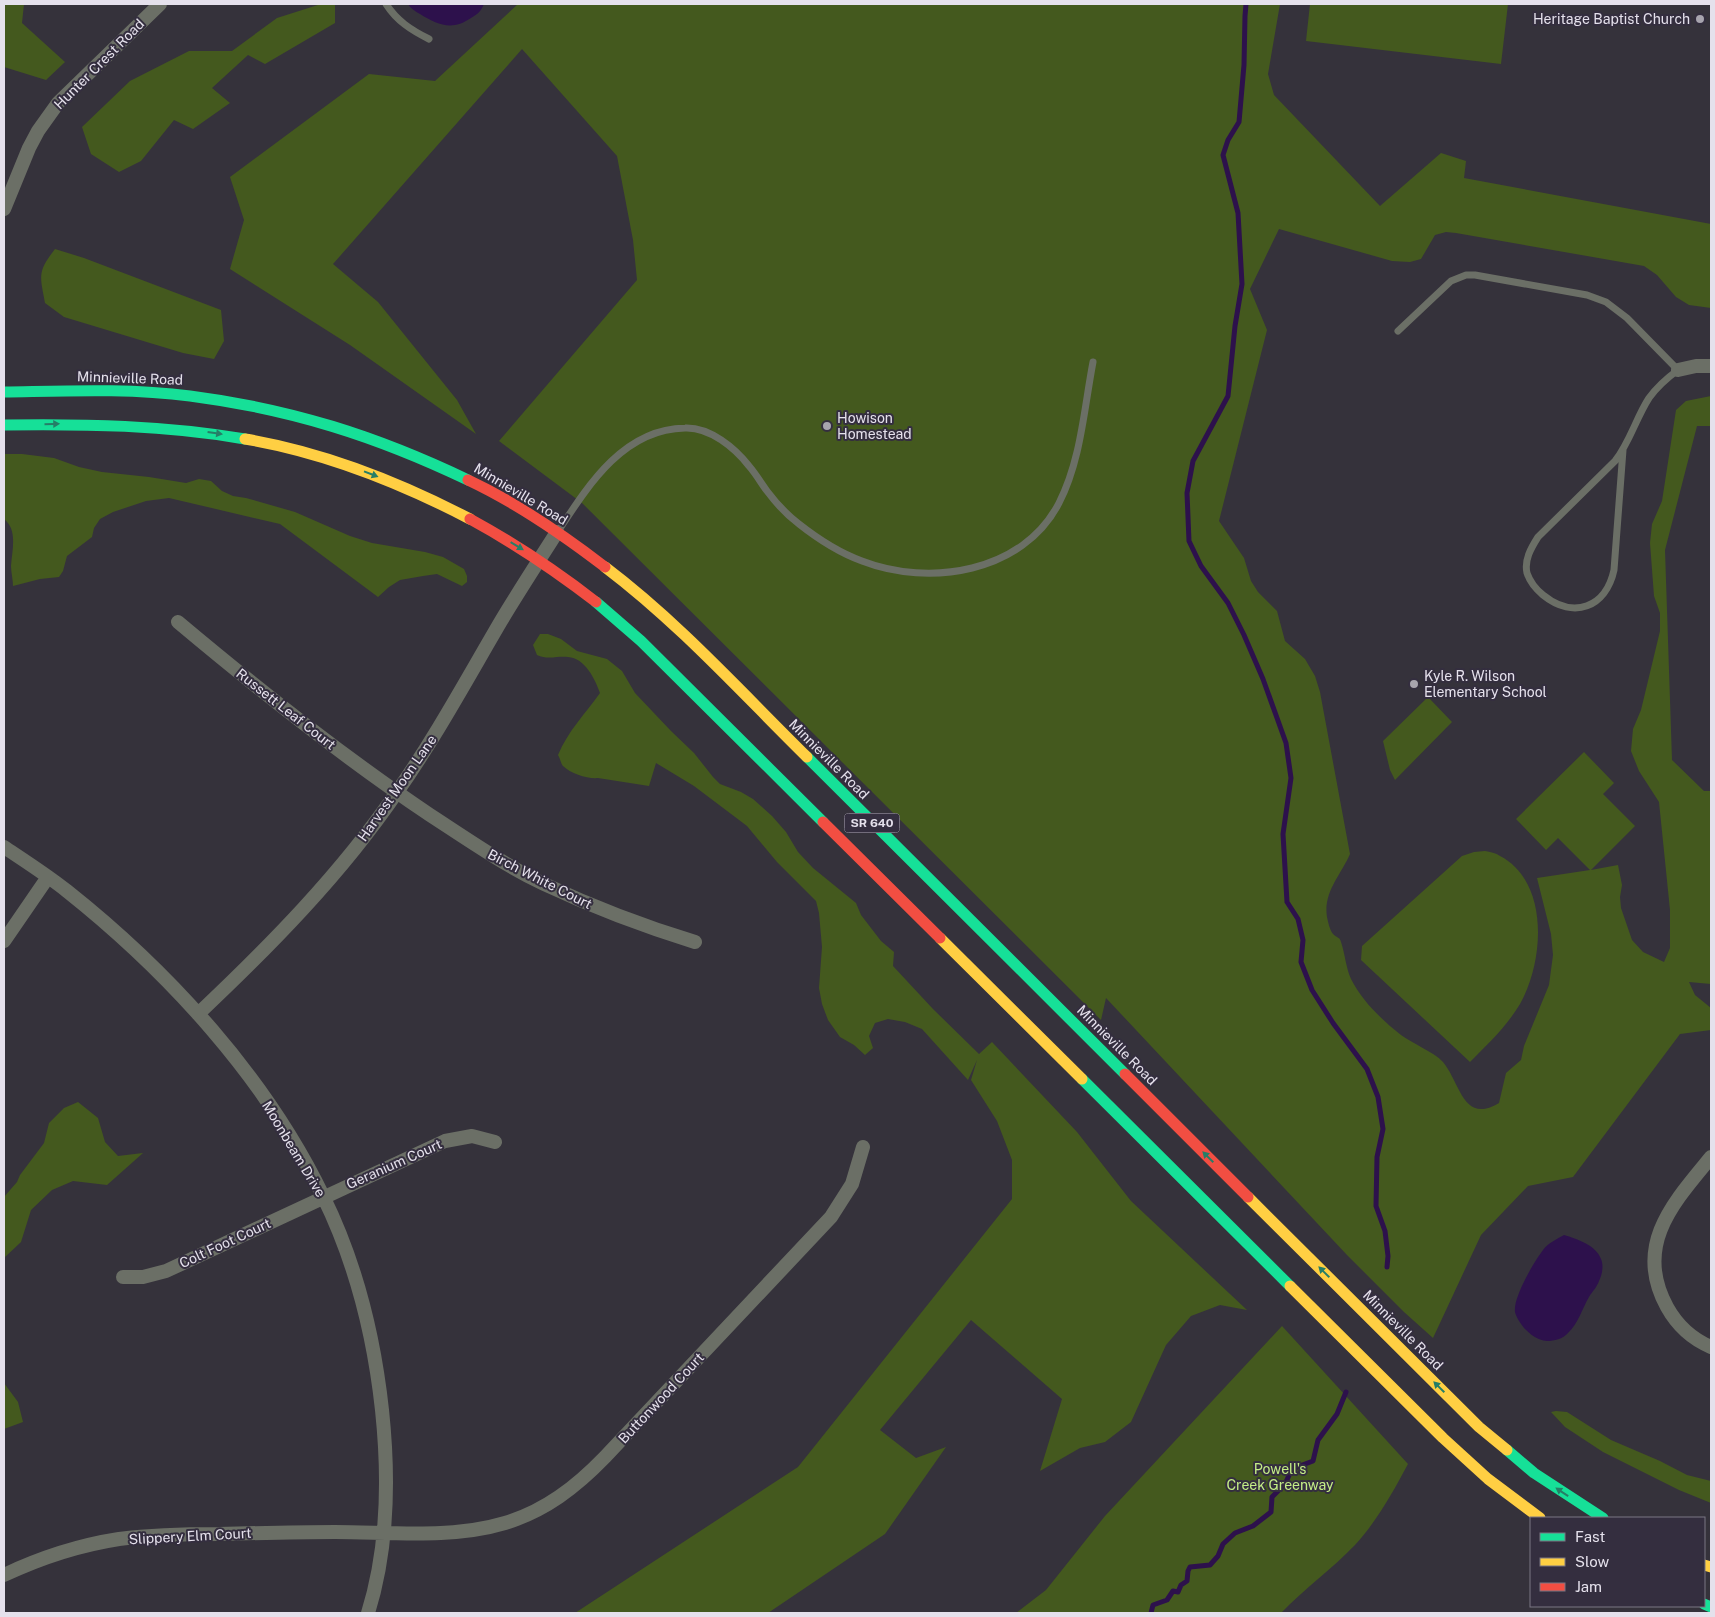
<svg xmlns="http://www.w3.org/2000/svg" width="1715" height="1617" viewBox="0 0 1715 1617" font-family="'Public Sans',sans-serif">
  <style>
    .green { fill: #44591e }
    .water { fill: #2d114c }
    .lines { fill: none; stroke-linecap: round; stroke-linejoin: round }
    .stream { stroke: #2d114c; stroke-width: 5 }
    .lane { stroke: #6b6f66; stroke-width: 7 }
    .street { stroke: #6b6f66; stroke-width: 14 }
    .fast { stroke: #16e098; stroke-width: 11 }
    .slow { stroke: #ffcf43; stroke-width: 11 }
    .jam { stroke: #f24e42; stroke-width: 11 }
    .oneway { fill: #267e67 }
    .poi-dot { fill: #a7a4ae; stroke: #342e3f; stroke-width: 2 }
    .labels { text-anchor: middle; dominant-baseline: central; stroke-width: 4; stroke-linejoin: round; paint-order: stroke }
    .shield { fill: #342e3f; stroke: #b0abb8; stroke-width: 1 }
    .shield-label { font-size: 12px; font-weight: bold; fill: #e5e1ec }
    .poi-label { font-size: 14px; fill: #e5e1ec; stroke: #342e3f; text-anchor: start }
    .street-label { font-size: 14px; fill: #e5e1ec; stroke: #342e3f }
    .park-label { font-size: 14px; fill: #c4ee86; stroke: #342e3f }
  </style>
  <rect width="100%" height="100%" fill="#35323b"/>
  <path class="green" d="M 4,4 L 24,4 L 22,23 L 65,62 L 46,80 L 4,67 Z
    M 321,4 L 335,4 L 335,23 L 265,64 L 248,55 L 212,88 L 230,103 L 193,129 L 174,120 L 141,161 L 119,172 L 91,154 L 82,127 L 130,81 L 189,51 L 232,51 L 277,18 Z
    M 518,4 L 1280,4 L 1268,74 L 1274,95 L 1380,206 L 1441,153 L 1466,161 L 1464,178 L 1711,224 L 1711,308 L 1689,305 L 1676,297 L 1657,275 L 1644,266 L 1456,233 L 1446,232 L 1435,235 L 1421,259 L 1410,262 L 1392,261 L 1279,229 L 1250,289 L 1267,330 L 1219,521 L 1244,558 L 1251,581 L 1258,592 L 1277,611 L 1285,641 L 1305,659 L 1315,676 L 1320,692 L 1350,854 C 1341,875 1323,892 1327,917 C 1328,922 1330,931 1333,934 C 1337,938 1340,937 1341,942 C 1345,954 1346,968 1351,979 C 1362,1001 1382,1020 1401,1035 C 1413,1044 1434,1052 1443,1062 C 1460,1082 1463,1125 1499,1103 L 1506,1073 L 1521,1060 L 1524,1046 L 1549,985 L 1553,955 L 1551,934 L 1537,878 L 1590,870 L 1558,838 L 1546,850 L 1516,819 L 1584,752 L 1614,783 L 1603,794 L 1635,826 L 1591,870 L 1618,865 L 1622,885 L 1620,897 L 1621,908 L 1632,940 L 1643,952 L 1664,962 L 1670,948 L 1670,910 L 1659,802 L 1639,771 L 1631,751 L 1633,729 L 1641,710 L 1660,631 L 1660,613 L 1654,596 L 1650,543 L 1652,524 L 1662,501 L 1676,410 L 1686,401 L 1711,396 L 1711,426 L 1697,426 L 1665,550 L 1672,760 L 1704,791 L 1711,791 L 1711,984 L 1689,982 L 1695,995 L 1711,1008 L 1711,1030 L 1680,1034 L 1573,1177 L 1528,1186 L 1481,1235 L 1433,1338 L 1404,1312 L 1347,1255 L 1106,998 L 1101,1020 L 582,503 L 499,441 L 637,280 L 633,240 L 617,156 L 522,49 L 333,264 L 378,302 L 457,400 L 476,434 L 350,345 L 230,269 L 244,220 L 230,177 L 369,74 L 435,81 Z
    M 1310,4 L 1508,4 L 1501,64 L 1306,41 Z
    M 55,249 L 84,258 L 221,310 L 224,341 L 214,359 L 183,353 L 64,317 L 45,303 C 40,276 37,272 55,249 Z
    M 4,454 L 22,454 L 54,458 L 79,467 L 102,472 L 149,477 L 186,483 L 199,479 L 211,481 L 222,491 L 233,496 L 246,498 L 295,512 L 350,536 L 372,543 L 425,552 L 443,557 L 464,569 L 467,576 L 467,582 L 462,586 L 437,574 L 423,576 L 400,580 L 389,587 L 378,597 L 280,524 L 169,498 L 146,501 L 113,512 L 100,519 L 94,528 L 92,537 L 67,556 L 63,571 L 59,577 L 40,579 L 13,586 C 13,580 11,572 11,566 C 12,550 18,530 4,519 Z
    M 540,634 L 548,634 L 561,639 L 577,651 L 607,659 L 622,671 L 635,693 L 671,731 L 694,753 L 713,777 L 720,784 L 741,792 L 753,799 L 772,816 L 786,832 L 798,852 L 813,868 L 856,903 L 861,915 L 881,941 L 894,952 L 893,966 L 933,1009 L 979,1054 L 992,1042 L 1077,1132 L 1131,1201 L 1247,1310 L 1220,1305 L 1191,1316 L 1166,1345 L 1131,1422 L 1105,1442 L 1080,1448 L 1040,1471 L 1062,1399 L 971,1320 L 880,1430 L 916,1458 L 946,1447 L 885,1534 L 768,1613 L 575,1613 L 798,1467 L 1012,1199 L 1012,1160 L 997,1121 L 971,1080 L 977,1060 L 968,1080 L 922,1029 L 905,1022 L 888,1019 L 875,1023 L 869,1036 L 873,1048 L 865,1055 L 854,1045 L 840,1037 L 828,1020 L 822,1004 L 819,988 L 822,947 L 819,913 L 816,901 L 777,862 L 747,826 L 694,786 L 656,763 L 649,786 L 598,778 C 588,779 571,774 563,766 C 561,764 560,758 558,755 C 568,731 585,714 600,693 C 595,679 585,658 568,657 C 557,656 547,660 537,655 L 533,645 Z
    M 1428,697 L 1452,722 L 1395,780 L 1390,770 L 1383,741 Z
    M 1485,851 C 1490,852 1496,853 1500,856 C 1550,882 1544,962 1520,1004 C 1507,1026 1487,1045 1470,1062 L 1361,960 L 1362,946 L 1462,856 L 1474,852 Z
    M 78,1102 L 98,1118 L 105,1142 L 118,1156 L 143,1153 L 107,1185 L 73,1181 L 52,1190 L 31,1210 L 21,1242 L 4,1258 L 4,1197 L 17,1182 L 20,1175 L 44,1143 L 49,1123 L 64,1108 Z
    M 1282,1326 L 1408,1464 C 1393,1492 1377,1521 1355,1545 C 1332,1569 1304,1589 1281,1613 L 1016,1613 L 1046,1590 L 1105,1516 Z
    M 4,1383 L 18,1402 L 23,1422 L 4,1429 Z
    M 1556,1411 L 1567,1412 L 1611,1440 L 1660,1461 L 1687,1475 L 1711,1481 L 1711,1503 L 1679,1490 L 1603,1452 L 1565,1427 L 1551,1412 Z"/>
  <path class="water" d="M 408,4 L 484,4 C 481,11 478,14 471,18 C 452,31 438,25 420,14 C 415,11 411,9 408,4 Z
    M 1564,1235 C 1577,1239 1596,1245 1601,1259 C 1604,1266 1602,1275 1599,1281 C 1597,1287 1592,1292 1589,1297 C 1582,1309 1578,1324 1568,1333 C 1563,1339 1554,1341 1547,1341 C 1537,1340 1531,1335 1524,1328 C 1521,1324 1516,1317 1515,1312 C 1513,1297 1534,1262 1543,1250 C 1548,1243 1557,1239 1564,1235 Z"/>
  <g class="lines">
    <path class="stream" d="M 1246,4 L 1245,16 L 1244,65 L 1239,122 L 1228,140 L 1223,155 L 1238,213 L 1242,284 L 1235,326 L 1228,396 L 1193,461 L 1187,493 L 1189,541 L 1201,566 L 1228,603 L 1244,635 L 1263,679 L 1286,743 L 1291,778 L 1283,834 L 1287,902 L 1298,919 L 1303,940 L 1301,962 L 1312,990 L 1333,1023 L 1367,1069 L 1378,1097 L 1383,1129 L 1377,1157 L 1376,1206 L 1385,1231 L 1388,1256 L 1387,1267
      M 1151,1613 L 1153,1605 L 1167,1600 L 1173,1591 L 1178,1592 L 1181,1585 L 1187,1581 L 1188,1571 L 1190,1567 L 1210,1565 L 1218,1556 L 1223,1544 L 1235,1533 L 1253,1526 L 1271,1512 L 1272,1497 L 1285,1484 L 1291,1471 L 1297,1467 L 1313,1461 L 1318,1440 L 1337,1414 L 1346,1392"/>
    <path class="lane" d="M 386,4 C 397,21 411,30 429,39
      M 1398,331 L 1451,281 L 1466,275 L 1475,275 L 1587,295 L 1606,302 L 1627,318 L 1678,370 C 1667,378 1657,387 1649,398 C 1636,418 1630,442 1615,461 L 1538,537 C 1531,548 1524,560 1527,573 C 1530,582 1537,590 1543,595 C 1574,620 1606,607 1614,570 L 1623,450
      M 559,530 C 589,484 624,429 685,428 C 710,427 735,448 749,466 C 756,474 761,483 767,491 C 776,503 787,515 799,524 C 818,539 840,553 862,561 C 929,587 1023,573 1059,503 C 1081,460 1084,409 1093,362"/>
    <path class="street" d="M 4,209 L 29,148 L 38,131 L 58,103 L 160,4
      M 1678,370 L 1696,366 L 1711,366
      M 178,622 C 259,690 342,756 430,815 C 467,839 504,865 544,884 C 593,907 643,926 695,942
      M 4,847 C 25,861 47,875 67,891 C 169,972 266,1078 323,1196 C 356,1263 374,1336 382,1410 C 389,1476 388,1549 368,1613
      M 4,941 L 48,877
      M 198,1014 C 270,946 341,874 397,792 C 435,738 467,679 501,621 C 519,591 538,562 557,532
      M 1711,1157 C 1674,1202 1633,1245 1667,1307 C 1677,1325 1692,1339 1711,1347
      M 123,1277 L 143,1277 L 166,1271 L 445,1141 L 472,1136 L 495,1142
      M 4,1575 C 40,1558 80,1545 119,1539 C 152,1535 185,1534 218,1534 C 257,1533 296,1532 335,1532 C 390,1532 452,1539 505,1523 C 545,1511 576,1487 605,1457 L 831,1217 L 852,1184 L 863,1147"/>
    <path class="fast" d="M 4,392 C 66,391 128,388 190,396 C 291,409 376,436 468,480
      M 4,425 C 86,424 164,425 245,439
      M 596,602 L 641,641 L 823,822
      M 807,757 L 1125,1074
      M 1082,1079 L 1290,1286
      M 1507,1450 L 1534,1473 L 1603,1518
      M 1704,1604 L 1711,1607"/>
    <path class="slow" d="M 245,439 C 323,452 399,482 470,519
      M 605,567 C 679,623 741,692 807,757
      M 940,938 L 1082,1079
      M 1248,1197 L 1479,1427 L 1507,1450
      M 1290,1286 L 1443,1438 L 1488,1479 L 1540,1518
      M 1704,1565 L 1711,1567"/>
    <path class="jam" d="M 468,480 C 517,503 562,534 605,567
      M 470,519 C 514,543 556,571 596,602
      M 823,822 L 940,938
      M 1125,1074 L 1248,1197"/>
  </g>
  <defs><path id="oneway-solid" d="M-6-.8H1V-3.2L6.5 0L1 3.2V.8H-6Z" transform="scale(1.25)"/></defs>
  <g class="oneway">
    <use href="#oneway-solid" transform="translate(52 424) rotate(-1)"/>
    <use href="#oneway-solid" transform="translate(215 433) rotate(8)"/>
    <use href="#oneway-solid" transform="translate(371 474) rotate(21)"/>
    <use href="#oneway-solid" transform="translate(517 546) rotate(31)"/>
    <use href="#oneway-solid" transform="translate(1208 1157) rotate(-135)"/>
    <use href="#oneway-solid" transform="translate(1324 1272) rotate(-135)"/>
    <use href="#oneway-solid" transform="translate(1439 1387) rotate(-135)"/>
    <use href="#oneway-solid" transform="translate(1562 1492) rotate(-146)"/>
  </g>
  <g class="poi-dot">
    <circle cx="1700" cy="19" r="5"/>
    <circle cx="827" cy="426" r="5"/>
    <circle cx="1414" cy="684" r="5"/>
  </g>
  <g class="labels">
    <rect class="shield" x="844.5" y="813.5" width="55" height="19" rx="4"/>
    <g class="shield-label">
      <text x="872" y="823">SR 640</text>
    </g>
    <g class="poi-label">
      <text x="1690" y="19" text-anchor="end">Heritage Baptist Church</text>
      <text x="837" y="418">Howison<tspan x="837" dy="16">Homestead</tspan></text>
      <text x="1424" y="676">Kyle R. Wilson<tspan x="1424" dy="16">Elementary School</tspan></text>
    </g>
    <g class="street-label">
      <text transform="translate(99 64) rotate(-45)">Hunter Crest Road</text>
      <text transform="translate(130 378) rotate(2)">Minnieville Road</text>
      <text transform="translate(521 494) rotate(31)">Minnieville Road</text>
      <text transform="translate(286 709) rotate(38)">Russett Leaf Court</text>
      <text transform="translate(829 759) rotate(45)">Minnieville Road</text>
      <text transform="translate(397 788) rotate(-55)">Harvest Moon Lane</text>
      <text transform="translate(540 879) rotate(27)">Birch White Court</text>
      <text transform="translate(1117 1045) rotate(45)">Minnieville Road</text>
      <text transform="translate(294 1149) rotate(59)">Moonbeam Drive</text>
      <text transform="translate(394 1164) rotate(-24)">Geranium Court</text>
      <text transform="translate(225 1243) rotate(-25)">Colt Foot Court</text>
      <text transform="translate(1403 1330) rotate(45)">Minnieville Road</text>
      <text transform="translate(661 1398) rotate(-47)">Buttonwood Court</text>
      <text transform="translate(190 1536) rotate(-3)">Slippery Elm Court</text>
    </g>
    <g class="park-label">
      <text x="1280" y="1469">Powell's<tspan x="1280" dy="16">Creek Greenway</tspan></text>
    </g>
  </g>
  <rect width="1715" height="1617" fill="none" stroke="#e5e1ec" stroke-width="10"/>
  <rect x="1530" y="1517" width="175" height="90" fill="#342e3f" stroke="#7b7684"/>
  <rect x="1540" y="1533" width="25" height="8" fill="#16e098" stroke="#7b7684"/>
  <text x="1575" y="1542" font-size="15" fill="#e5e1ec">Fast</text>
  <rect x="1540" y="1558" width="25" height="8" fill="#ffcf43" stroke="#7b7684"/>
  <text x="1575" y="1567" font-size="15" fill="#e5e1ec">Slow</text>
  <rect x="1540" y="1583" width="25" height="8" fill="#f24e42" stroke="#7b7684"/>
  <text x="1575" y="1592" font-size="15" fill="#e5e1ec">Jam</text>
</svg>
